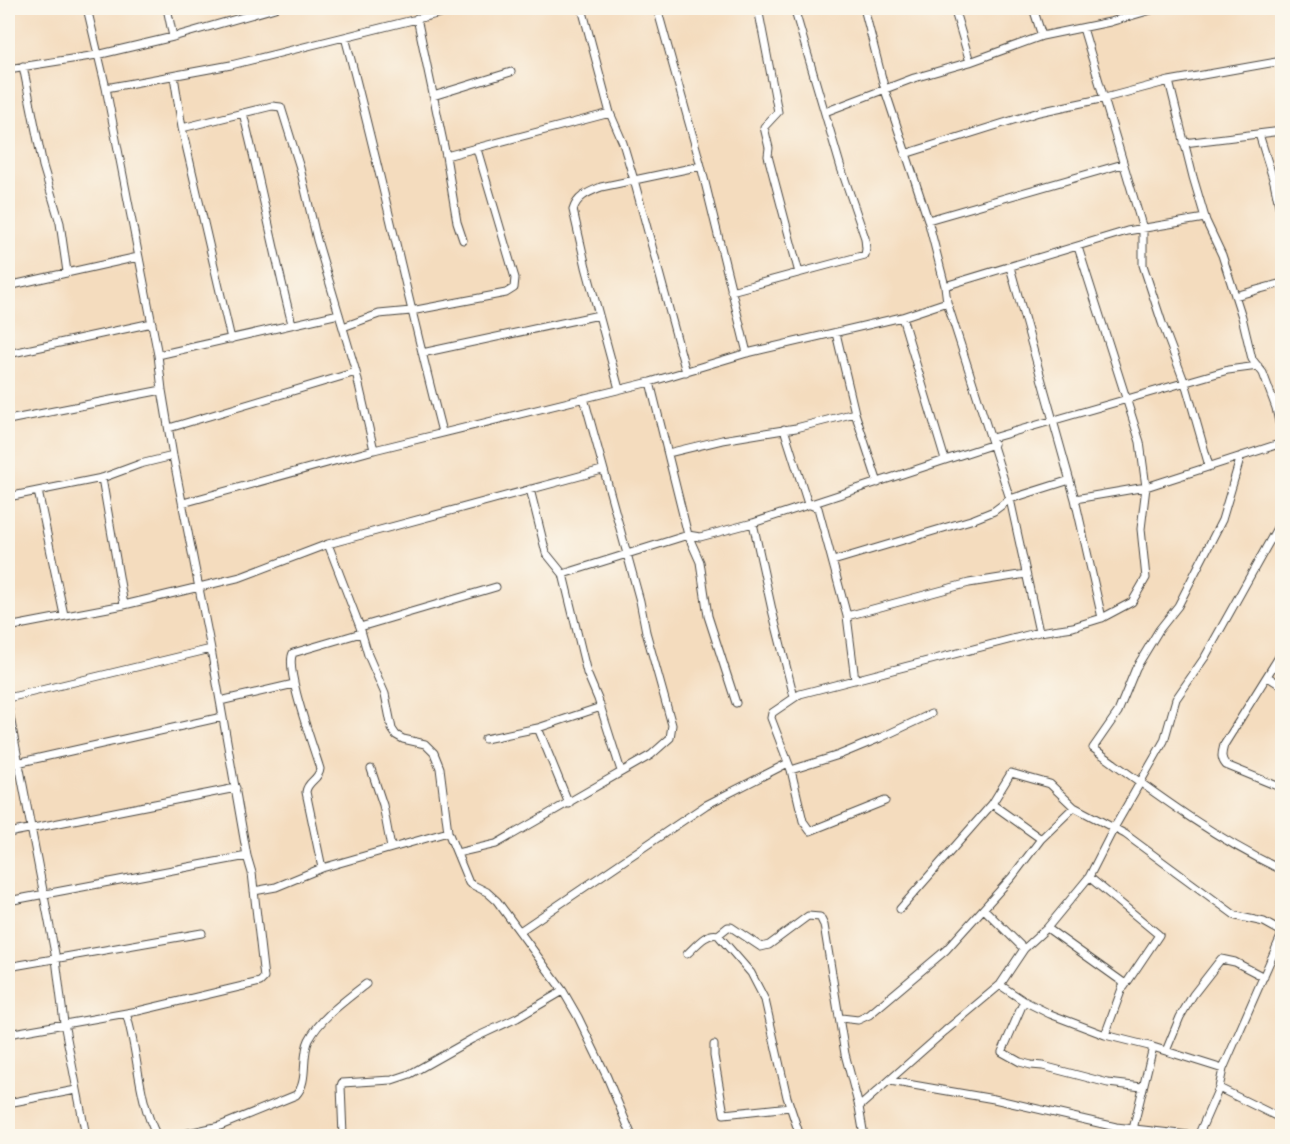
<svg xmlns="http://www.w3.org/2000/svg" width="1290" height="1144" viewBox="0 0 1290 1144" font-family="'IM FELL French Canon',serif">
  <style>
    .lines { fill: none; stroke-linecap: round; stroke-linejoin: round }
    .minor-casing { stroke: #494641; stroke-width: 9 }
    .minor { stroke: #fff; stroke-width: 7 }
  </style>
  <rect width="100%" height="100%" fill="#fbf7ec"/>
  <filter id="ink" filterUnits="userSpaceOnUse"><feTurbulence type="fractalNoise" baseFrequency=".0167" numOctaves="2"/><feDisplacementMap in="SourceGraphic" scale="12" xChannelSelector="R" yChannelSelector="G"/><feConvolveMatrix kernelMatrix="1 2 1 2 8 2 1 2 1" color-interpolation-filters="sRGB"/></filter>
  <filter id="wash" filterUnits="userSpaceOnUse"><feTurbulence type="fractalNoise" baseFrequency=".008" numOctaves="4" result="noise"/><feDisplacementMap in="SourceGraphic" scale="24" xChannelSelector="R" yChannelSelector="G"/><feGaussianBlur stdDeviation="1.35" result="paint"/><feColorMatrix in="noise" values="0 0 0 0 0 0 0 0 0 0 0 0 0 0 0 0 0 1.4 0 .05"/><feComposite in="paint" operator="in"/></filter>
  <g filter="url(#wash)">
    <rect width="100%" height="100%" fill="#f4dcbe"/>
  </g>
  <g filter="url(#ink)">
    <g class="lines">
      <g class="minor-casing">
        <path id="minor" d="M 167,8 L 173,37
          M 582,8 L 610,113 L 623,143 L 634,180 L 686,372
          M 657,8 L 701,166 L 747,353
          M 758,8 L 778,112 L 764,127 L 769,148 L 768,156 L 799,273
          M 864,8 L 885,90 L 928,220 L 945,286 L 947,302 L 1010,499 L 1039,632
          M 954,8 L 970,62
          M 1033,8 L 1042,36
          M 417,18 L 446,156 L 457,222 L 463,240
          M 1083,28 L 1143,229 L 1143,265 L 1162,323 L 1187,389 L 1209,466
          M 345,37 C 380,168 408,301 442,432
          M 23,66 L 43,166 L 60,223 L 67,272
          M 8,69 L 97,55 L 173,37 L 275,8
          M 174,76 L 182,128 L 231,339
          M 1169,81 L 1193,177 L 1206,221 L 1222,255 L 1242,317 L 1252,359 L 1263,373 L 1276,408 L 1282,436
          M 106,88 L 231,65 L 461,8
          M 433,96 L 511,72
          M 825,112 L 914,78 L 970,62 L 1042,36 L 1110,22 L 1158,8
          M 243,113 C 261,183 274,254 292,324
          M 182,128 L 272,106 L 281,107 L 300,168 L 317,240 L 356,372 L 374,450
          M 1259,134 L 1274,182 L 1281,215 L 1282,236
          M 1184,143 L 1282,131
          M 905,154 L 1039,112 L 1105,98 L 1169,81 L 1282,61
          M 446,156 L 610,113
          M 928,220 L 1123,164
          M 1010,267 L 1075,499 L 1102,618
          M 8,286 L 138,257
          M 945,286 L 1127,231 L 1205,218
          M 731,291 L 865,255 L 866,249 L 865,238 L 841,168 L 794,8
          M 1235,296 L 1282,283
          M 902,317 L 945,460
          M 343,327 L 379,314 L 411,311 L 506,293 L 514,288 L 515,278 L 477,149
          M 836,333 L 855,413 L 878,483
          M 422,353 L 599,315
          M 8,354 L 152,323
          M 158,355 L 339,314
          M 650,382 L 688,535 L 700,562 L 708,616 L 736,703
          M 619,389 L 586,267 L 573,210 C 577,196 589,192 601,187 L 701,166
          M 8,420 L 162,390
          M 169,428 L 356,372
          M 784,429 L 808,504 L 818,508 L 847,616 L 855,680
          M 992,438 L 1228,370 L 1258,366
          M 668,453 L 722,440 L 796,428 L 855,413
          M 1241,456 L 1222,520 L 1178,606 L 1159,630 L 1136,668 L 1118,712 L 1093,748 C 1153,792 1214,838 1282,870
          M 102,478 L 124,605
          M 530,489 L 546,553 L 563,574 L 587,673 L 598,699 L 621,771
          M 38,491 L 64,615
          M 8,497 L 102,478 L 140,464 L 173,456
          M 1075,499 L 1146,487 L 1282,443
          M 183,503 L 374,450 L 650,382 L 747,353 L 902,317 L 947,302
          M 753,523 L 772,610 L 794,697
          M 328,544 L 360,627 L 368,655 L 385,694 L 392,729 L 396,735 L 403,739 L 425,744 L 434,753 L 440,768 L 448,832 L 469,883 L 487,892 L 497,901 L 563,991 L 578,1017 L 607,1077 L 632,1136
          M 833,561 L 974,519 L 994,511 L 1010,499 L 1070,480
          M 563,574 L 688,535 L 700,537 L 753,523 L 994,444
          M 847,616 L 969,583 L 1026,574
          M 8,627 L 124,605 L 241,577 L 328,544 L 602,470
          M 360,627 L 496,587
          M 1282,652 L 1224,745 C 1222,753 1220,758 1226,765 L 1282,788
          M 1268,677 L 1282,686
          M 8,698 L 211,649
          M 220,701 L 294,684
          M 8,706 L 56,959 L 64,1023 L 86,1136
          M 538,728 L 569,804
          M 485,739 L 538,728 L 601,707
          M 8,765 L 222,717
          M 371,769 L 383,805 L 391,848
          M 791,770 L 839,755 L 880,738 L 931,714
          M 885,801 L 810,831 L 803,821 L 791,770 L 771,718 L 772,713 L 800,694 L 1039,632 L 1073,627 L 1102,618 L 1132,602 L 1146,578 L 1141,529 L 1146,487 L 1140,442 L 1078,247
          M 992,804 L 1041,839
          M 8,833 L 236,788
          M 457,853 L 496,844 L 651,755 L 670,738 L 672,725 L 646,632 L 640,601 L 584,398
          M 322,868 L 306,792 C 307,781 319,780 320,769 C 314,748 284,669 293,653 L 361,633
          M 1089,877 L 1159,935 L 1124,987
          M 254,891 L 276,887 L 322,868 L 448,832
          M 8,901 L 247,856
          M 900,909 L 992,804 L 1011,773 L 1050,784 L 1074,807 L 1125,834 L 1236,916 L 1264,922 L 1282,932
          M 984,909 L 1024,949
          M 1047,928 L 1124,983 L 1105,1035
          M 520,931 L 706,805 L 788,763
          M 718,935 L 728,927 L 731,927 L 761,947 L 769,945 L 808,916 L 820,917 L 824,925 L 845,1054 L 859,1107 L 864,1136
          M 687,954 C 696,946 706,932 718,935 L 751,973 L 765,1000 L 787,1097 L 800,1136
          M 8,967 L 202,933
          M 1000,985 L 1024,1001 L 1050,1014 L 1105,1035 L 1153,1047 L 1223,1069
          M 1024,1001 L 1002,1052 L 1020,1062 L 1031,1065 L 1043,1066 L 1108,1083 L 1142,1087
          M 126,1013 C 139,1054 137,1098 157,1136
          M 841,1018 L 858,1020 L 869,1015 L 946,950 L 1012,877 L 1041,839 L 1074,807
          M 8,1034 L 138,1011 L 260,982 L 264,978 L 252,873 L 247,856 L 211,649 L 173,456 L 162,390 L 158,355 L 106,88 L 87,8
          M 714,1045 L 714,1056 L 724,1114 L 790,1107
          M 1166,1051 L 1180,1017 L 1193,995 L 1221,959 L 1235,962 L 1264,977
          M 890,1081 L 994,1099 L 1116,1127 L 1198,1136
          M 1219,1088 L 1282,1119
          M 8,1103 L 76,1090
          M 859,1107 L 945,1031 L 1000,985 L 1024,949 L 1047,928 L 1089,877 L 1114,828 L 1164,741 L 1176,699 L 1205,657 L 1282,519
          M 1133,1129 L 1153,1047
          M 175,1136 L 220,1126 L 296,1095 C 309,1082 301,1056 309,1040 C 321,1017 346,1000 366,984
          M 343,1136 L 341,1086 L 342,1083 L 392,1080 L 410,1074 L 472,1039 L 517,1018 L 563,991
          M 1198,1136 L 1219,1088 L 1223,1069 L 1282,934"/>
      </g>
      <use href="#minor" class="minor"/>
    </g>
  </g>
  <rect width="1290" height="1144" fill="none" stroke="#fbf7ec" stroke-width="30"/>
</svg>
